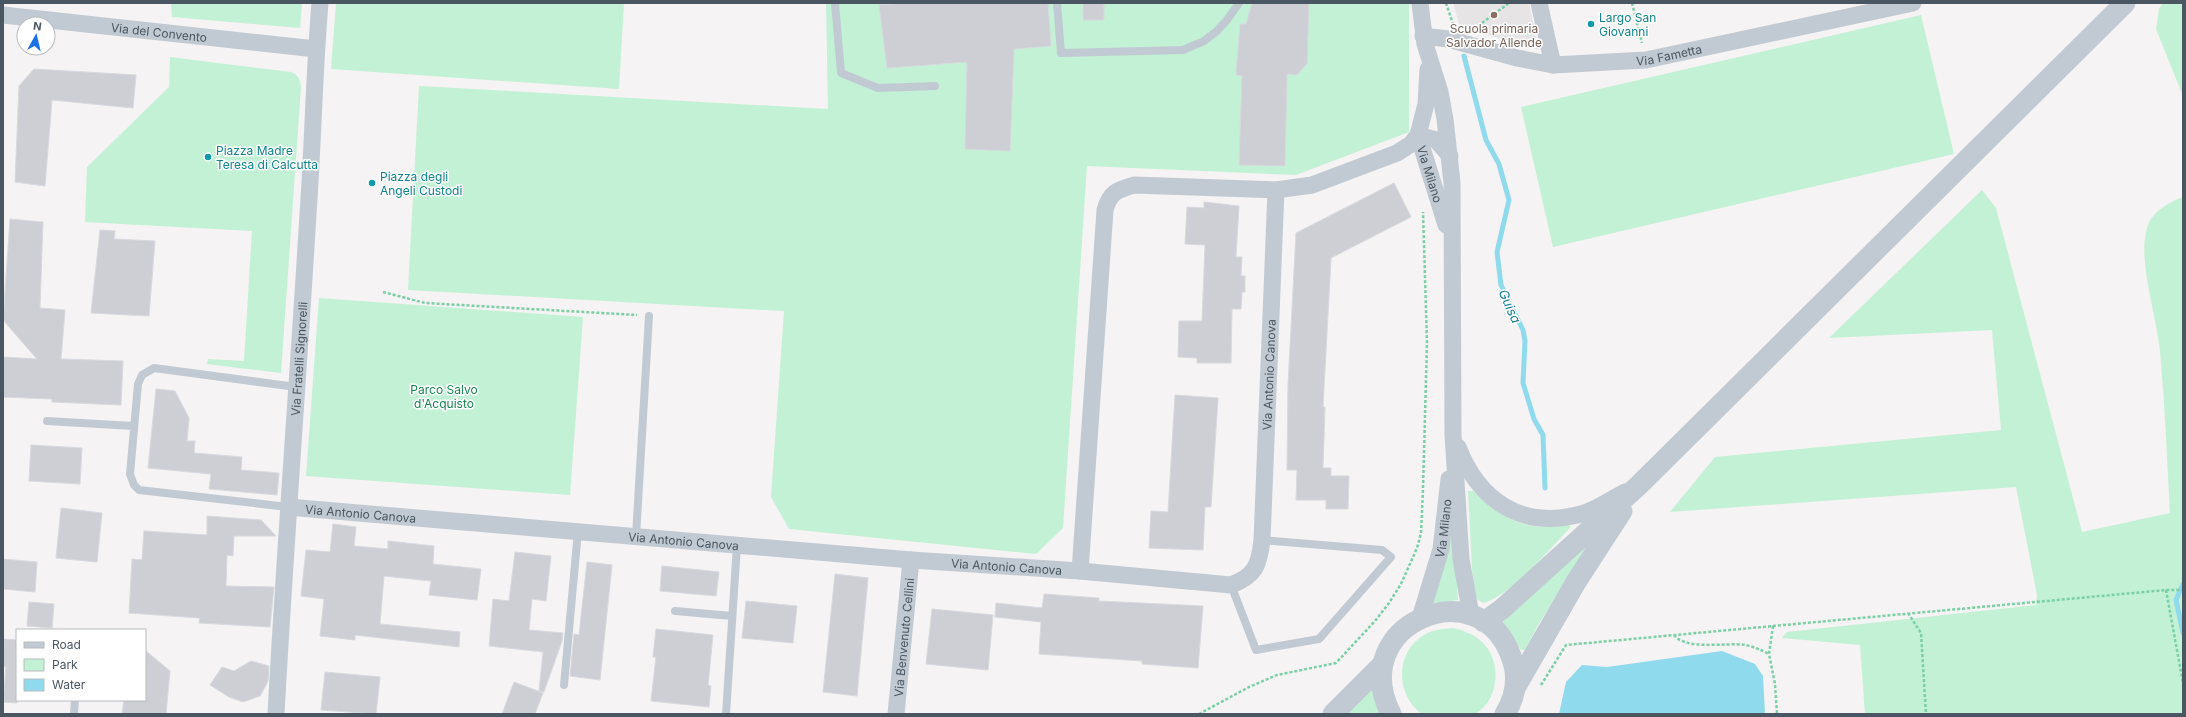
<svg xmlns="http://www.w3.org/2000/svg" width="2186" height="717" viewBox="0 0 2186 717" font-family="Inter,sans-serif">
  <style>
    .education { fill: #e6e4e5 }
    .green { fill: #c3f1d5 }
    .water { fill: #90daee }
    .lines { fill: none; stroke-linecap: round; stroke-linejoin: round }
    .stream { stroke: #90daee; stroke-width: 5 }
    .building { fill: #cdcfd5; stroke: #d7d9de }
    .path { stroke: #7ad0a6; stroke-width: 2.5; stroke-dasharray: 3 2; stroke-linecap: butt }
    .service { stroke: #c1cad2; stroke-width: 8 }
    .minor { stroke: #c1cad2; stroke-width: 17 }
    .tertiary { stroke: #c1cad2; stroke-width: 21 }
    .education-dot { fill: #8d6e63; stroke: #fff; stroke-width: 1.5 }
    .culture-dot { fill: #0f9aa8; stroke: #fff; stroke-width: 1.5 }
    .labels { text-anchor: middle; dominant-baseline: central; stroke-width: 3; stroke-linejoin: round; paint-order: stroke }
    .culture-label { font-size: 12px; fill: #0d838f; stroke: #fff; text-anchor: start }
    .education-label { font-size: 12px; fill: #785e54; stroke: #fff }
    .street-label { font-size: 12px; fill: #4a5661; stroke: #fff }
    .park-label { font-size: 12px; fill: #17864f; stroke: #fff }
    .water-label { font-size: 13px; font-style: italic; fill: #0c7c9b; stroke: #fff }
  </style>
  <rect width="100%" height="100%" fill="#f5f3f3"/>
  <path class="education" d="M 1453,3 L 1529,3 L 1539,50 L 1460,27 Z"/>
  <path class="green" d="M 171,3 L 302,3 L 300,28 L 172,17 Z
    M 336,3 L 624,3 L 619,89 L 331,69 Z
    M 826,3 L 1409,3 L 1409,132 L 1296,175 L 1087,166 L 1063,528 L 1036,554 L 789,529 L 771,497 L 784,311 L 408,290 L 419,86 L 828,109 Z
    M 2163,3 L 2183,3 L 2183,96 L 2156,29 L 2159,9 Z
    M 1921,15 L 1954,154 L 1553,247 L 1521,107 Z
    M 170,57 L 291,72 C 299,75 300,80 301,87 L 281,373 L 207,364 L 208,359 L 244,361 L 252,231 L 85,222 L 87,167 L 169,87 Z
    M 1982,190 L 1996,208 L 2082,532 L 2170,513 C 2167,459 2165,405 2160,351 C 2157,316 2136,257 2148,225 C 2153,211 2170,202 2183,197 L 2183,714 L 1865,714 L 1860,645 L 1782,638 L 1787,632 L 2036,605 L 2037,595 L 2016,487 L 1670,512 L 1715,457 L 2001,430 L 1992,330 L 1829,338 Z
    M 319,298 L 583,317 L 570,495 L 306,476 Z
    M 1468,491 L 1473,491 C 1501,517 1528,535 1568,523 L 1571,527 C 1550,548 1511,596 1483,603 L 1477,599 L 1473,588 Z
    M 1453,524 L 1458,600 L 1432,603 Z
    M 1586,545 L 1586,548 L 1538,625 L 1525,650 L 1521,650 L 1513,637 L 1499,620 Z
    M 1454,628 C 1464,631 1474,634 1482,642 C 1502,660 1500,700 1475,714 L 1422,714 C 1395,695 1395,652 1424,635 C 1433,629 1444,629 1454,628 Z
    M 1372,685 L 1384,714 L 1345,714 Z"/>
  <path class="water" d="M 1722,651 L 1755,664 L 1763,676 L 1765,714 L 1559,714 L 1566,682 L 1582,665 L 1607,667 Z"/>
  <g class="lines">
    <path class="stream" d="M 1464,56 L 1486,140 L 1499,164 L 1509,200 L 1497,252 L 1501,285 L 1523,330 L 1525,341 L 1523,383 L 1534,419 L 1543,435 L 1545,488
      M 2183,584 L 2176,600 L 2183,633"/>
  </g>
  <path class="building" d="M 904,3 L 1048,3 L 1051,46 L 1014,49 L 1010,151 L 965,149 L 967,62 L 887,68 L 879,5 Z
    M 1083,3 L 1104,3 L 1104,20 L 1083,20 Z
    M 1252,3 L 1309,3 L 1307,64 L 1297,75 L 1287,74 L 1285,166 L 1239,165 L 1242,76 L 1236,75 L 1240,24 L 1246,24 Z
    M 34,69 L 136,75 L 133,108 L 52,100 L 45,186 L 15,182 L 19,86 Z
    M 1394,183 L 1411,217 L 1331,258 L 1323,407 L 1325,407 L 1323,468 L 1331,468 L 1331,476 L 1349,476 L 1348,509 L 1326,509 L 1326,500 L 1296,500 L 1297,470 L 1287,470 L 1288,384 L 1296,233 Z
    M 1204,202 L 1239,206 L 1236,257 L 1242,257 L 1241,276 L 1245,276 L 1245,292 L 1242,292 L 1241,309 L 1232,309 L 1231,363 L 1197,363 L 1197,358 L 1178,357 L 1179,321 L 1202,321 L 1205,245 L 1185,244 L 1187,207 L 1204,208 Z
    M 10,219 L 43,222 L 40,308 L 65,310 L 61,359 L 123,361 L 121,405 L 52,402 L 52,399 L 3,397 L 3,357 L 37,359 L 3,320 Z
    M 100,230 L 115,231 L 114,239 L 155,241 L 149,316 L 91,313 Z
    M 156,389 L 175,391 L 189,418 L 187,441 L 195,441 L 194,453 L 242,457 L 241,470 L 279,473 L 277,495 L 209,489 L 211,474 L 148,468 Z
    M 1175,395 L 1218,398 L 1211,507 L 1205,507 L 1203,550 L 1149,548 L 1151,511 L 1168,512 Z
    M 31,445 L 82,448 L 80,484 L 29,481 Z
    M 61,508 L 102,513 L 97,562 L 56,558 Z
    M 207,516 L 261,520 L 276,536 L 234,536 L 233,556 L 227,555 L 226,586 L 274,587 L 270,627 L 199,623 L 200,618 L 129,613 L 132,559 L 142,560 L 144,531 L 207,535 Z
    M 333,524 L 356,527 L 354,546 L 388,549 L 388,541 L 434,546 L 433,564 L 481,569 L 477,600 L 429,595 L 431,581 L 384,576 L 380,624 L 460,632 L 459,647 L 355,635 L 355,640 L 320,636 L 324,599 L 301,596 L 306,550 L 330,552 Z
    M 515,552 L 551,556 L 546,601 L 532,599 L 529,630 L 563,633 L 562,641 L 544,692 L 539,691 L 543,652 L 489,646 L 493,599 L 509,601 Z
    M 3,559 L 37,562 L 35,592 L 3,589 Z
    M 587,562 L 612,565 L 600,680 L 570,676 L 574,634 L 579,635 Z
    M 662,566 L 719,572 L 716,596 L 660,591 Z
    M 835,574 L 868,578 L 857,696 L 823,692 Z
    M 1044,594 L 1099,598 L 1099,601 L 1203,606 L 1198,668 L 1142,664 L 1142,661 L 1039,654 L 1041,622 L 995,617 L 996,603 L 1042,608 Z
    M 746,601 L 797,606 L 793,643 L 742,638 Z
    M 29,602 L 54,604 L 52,628 L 27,626 Z
    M 932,609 L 993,615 L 988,670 L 926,664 Z
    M 656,629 L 713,635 L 708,685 L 711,686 L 709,707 L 651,701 L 656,657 L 653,657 Z
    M 4,639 L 17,640 L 17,703 L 3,702 L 6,667 L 3,666 Z
    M 145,650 L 170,671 L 166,714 L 122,714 L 124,700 L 145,700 Z
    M 251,661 L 269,666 L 268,681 L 260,696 L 243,702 L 229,697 L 210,685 L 222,667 L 234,671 Z
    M 325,672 L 380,677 L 376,714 L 321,710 Z
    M 514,682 L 543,693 L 535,714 L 502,714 Z"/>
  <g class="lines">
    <path class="path" d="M 1446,3 L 1453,24
      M 1632,3 L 1642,43
      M 1474,29 L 1509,3
      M 383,292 L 425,303 L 637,315
      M 2166,590 L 2183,683
      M 1908,613 L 1921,633 L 1926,714
      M 1773,626 L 1769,654 L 1775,684 L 1777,714
      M 1674,635 C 1686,651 1727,642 1746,645 C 1754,647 1761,650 1769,654
      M 1541,685 L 1566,645 L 2166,590 L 2183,590
      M 1199,714 L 1249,687 L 1277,675 L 1336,663 L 1375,621 L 1389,603 L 1401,584 L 1417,548 L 1421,533 L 1423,489 L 1427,343 L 1423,212"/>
    <path class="service" d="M 835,3 L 841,73 L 878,88 L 935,86
      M 1057,3 L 1061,53 L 1183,50 L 1204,41 L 1217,31 L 1227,20 L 1239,3
      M 47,421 L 133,426
      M 288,507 L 139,490 L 134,485 L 130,474 L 138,384 L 142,375 L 154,368 L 296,387
      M 636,536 L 649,316
      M 1231,585 L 1256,650 L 1319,639 L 1391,557 L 1382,550 L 1262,540
      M 675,611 L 732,616
      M 564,685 L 578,531
      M 74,714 L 75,700
      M 726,714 L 737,545"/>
    <g class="minor">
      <path d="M 1420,3 L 1425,44 L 1440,92 L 1445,119 L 1452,183 L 1453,435 L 1461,559 L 1471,615"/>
      <path d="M 1539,3 L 1553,65"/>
      <path id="s1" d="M 3,15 L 316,49"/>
      <path id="s2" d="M 1423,36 L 1448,39 L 1517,58 L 1553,65 L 1646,60 L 1913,3"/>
      <path id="s3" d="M 1428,69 L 1426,104 L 1418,135 L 1446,225"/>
      <path d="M 1418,135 L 1436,140 L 1450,156"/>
      <path d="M 1458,447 C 1479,501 1522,530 1581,514 C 1596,510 1611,499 1625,492"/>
      <path id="s4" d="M 288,507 L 911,560 L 1080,571 L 1105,210 C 1110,192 1117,190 1134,185 L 1276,190 L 1312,185 L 1397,153 L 1411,144 L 1418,135"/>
      <path id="s5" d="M 1080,571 L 1231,585 C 1255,576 1259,566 1262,540 L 1276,190"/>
      <path id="s6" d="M 1420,618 L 1441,549 L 1449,479"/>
      <path id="s7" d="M 276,714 C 285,547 298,381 308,214 C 313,144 314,73 320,3"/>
      <path id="s8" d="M 896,714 L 911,560"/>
    </g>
    <path class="tertiary" d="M 1484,622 L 1502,609 L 1638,486 L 2125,3
      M 1515,688 L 1576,582 L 1622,511
      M 1333,714 L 1382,665
      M 1391,714 C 1345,624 1479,568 1511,656 C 1519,676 1516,696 1505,714"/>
  </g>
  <circle class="education-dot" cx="1494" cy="15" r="4"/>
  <g class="culture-dot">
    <circle cx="1591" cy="24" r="4"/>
    <circle cx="208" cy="157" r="4"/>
    <circle cx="372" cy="183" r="4"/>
  </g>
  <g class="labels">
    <g class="culture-label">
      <text x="1599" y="17">Largo San<tspan x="1599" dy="14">Giovanni</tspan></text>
      <text x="216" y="150">Piazza Madre<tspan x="216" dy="14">Teresa di Calcutta</tspan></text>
      <text x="380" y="176">Piazza degli<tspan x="380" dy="14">Angeli Custodi</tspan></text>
    </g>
    <g class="education-label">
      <text x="1494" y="28">Scuola primaria<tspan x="1494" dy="14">Salvador Allende</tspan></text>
    </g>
    <g class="street-label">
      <text stroke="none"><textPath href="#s1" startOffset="157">Via del Convento</textPath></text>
      <text stroke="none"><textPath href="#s2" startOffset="250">Via Fametta</textPath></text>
      <text stroke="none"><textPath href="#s3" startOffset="108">Via Milano</textPath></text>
      <text stroke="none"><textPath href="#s7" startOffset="356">Via Fratelli Signorelli</textPath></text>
      <text stroke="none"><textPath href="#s5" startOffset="376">Via Antonio Canova</textPath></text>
      <text stroke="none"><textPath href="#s4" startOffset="73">Via Antonio Canova</textPath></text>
      <text stroke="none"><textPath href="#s6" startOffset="93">Via Milano</textPath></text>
      <text stroke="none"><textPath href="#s4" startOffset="397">Via Antonio Canova</textPath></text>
      <text stroke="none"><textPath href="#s4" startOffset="721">Via Antonio Canova</textPath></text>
      <text stroke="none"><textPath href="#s8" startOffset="77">Via Benvenuto Cellini</textPath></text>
    </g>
    <g class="park-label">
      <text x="444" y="389">Parco Salvo<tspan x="444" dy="14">d'Acquisto</tspan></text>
    </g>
    <g class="water-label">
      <text transform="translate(1510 306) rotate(66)">Guisa</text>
    </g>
  </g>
  <rect width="2186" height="717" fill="none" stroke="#4a5661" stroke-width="8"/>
  <rect x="16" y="629" width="130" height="72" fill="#ffffff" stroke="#b7bbc0"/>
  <rect x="24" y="642" width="20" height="6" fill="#c1cad2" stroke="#b7bbc0"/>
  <text x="52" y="649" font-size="12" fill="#4a5661">Road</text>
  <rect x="24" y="659" width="20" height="12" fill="#c3f1d5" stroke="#b7bbc0"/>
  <text x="52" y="669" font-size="12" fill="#4a5661">Park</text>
  <rect x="24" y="679" width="20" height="12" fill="#90daee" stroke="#b7bbc0"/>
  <text x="52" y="689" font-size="12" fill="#4a5661">Water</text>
  <g transform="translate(36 36) rotate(8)"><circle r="19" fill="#ffffff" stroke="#b7bbc0"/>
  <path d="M0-3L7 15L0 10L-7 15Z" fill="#1a73e8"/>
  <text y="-6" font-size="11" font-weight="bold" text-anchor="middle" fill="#4a5661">N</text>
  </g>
</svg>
